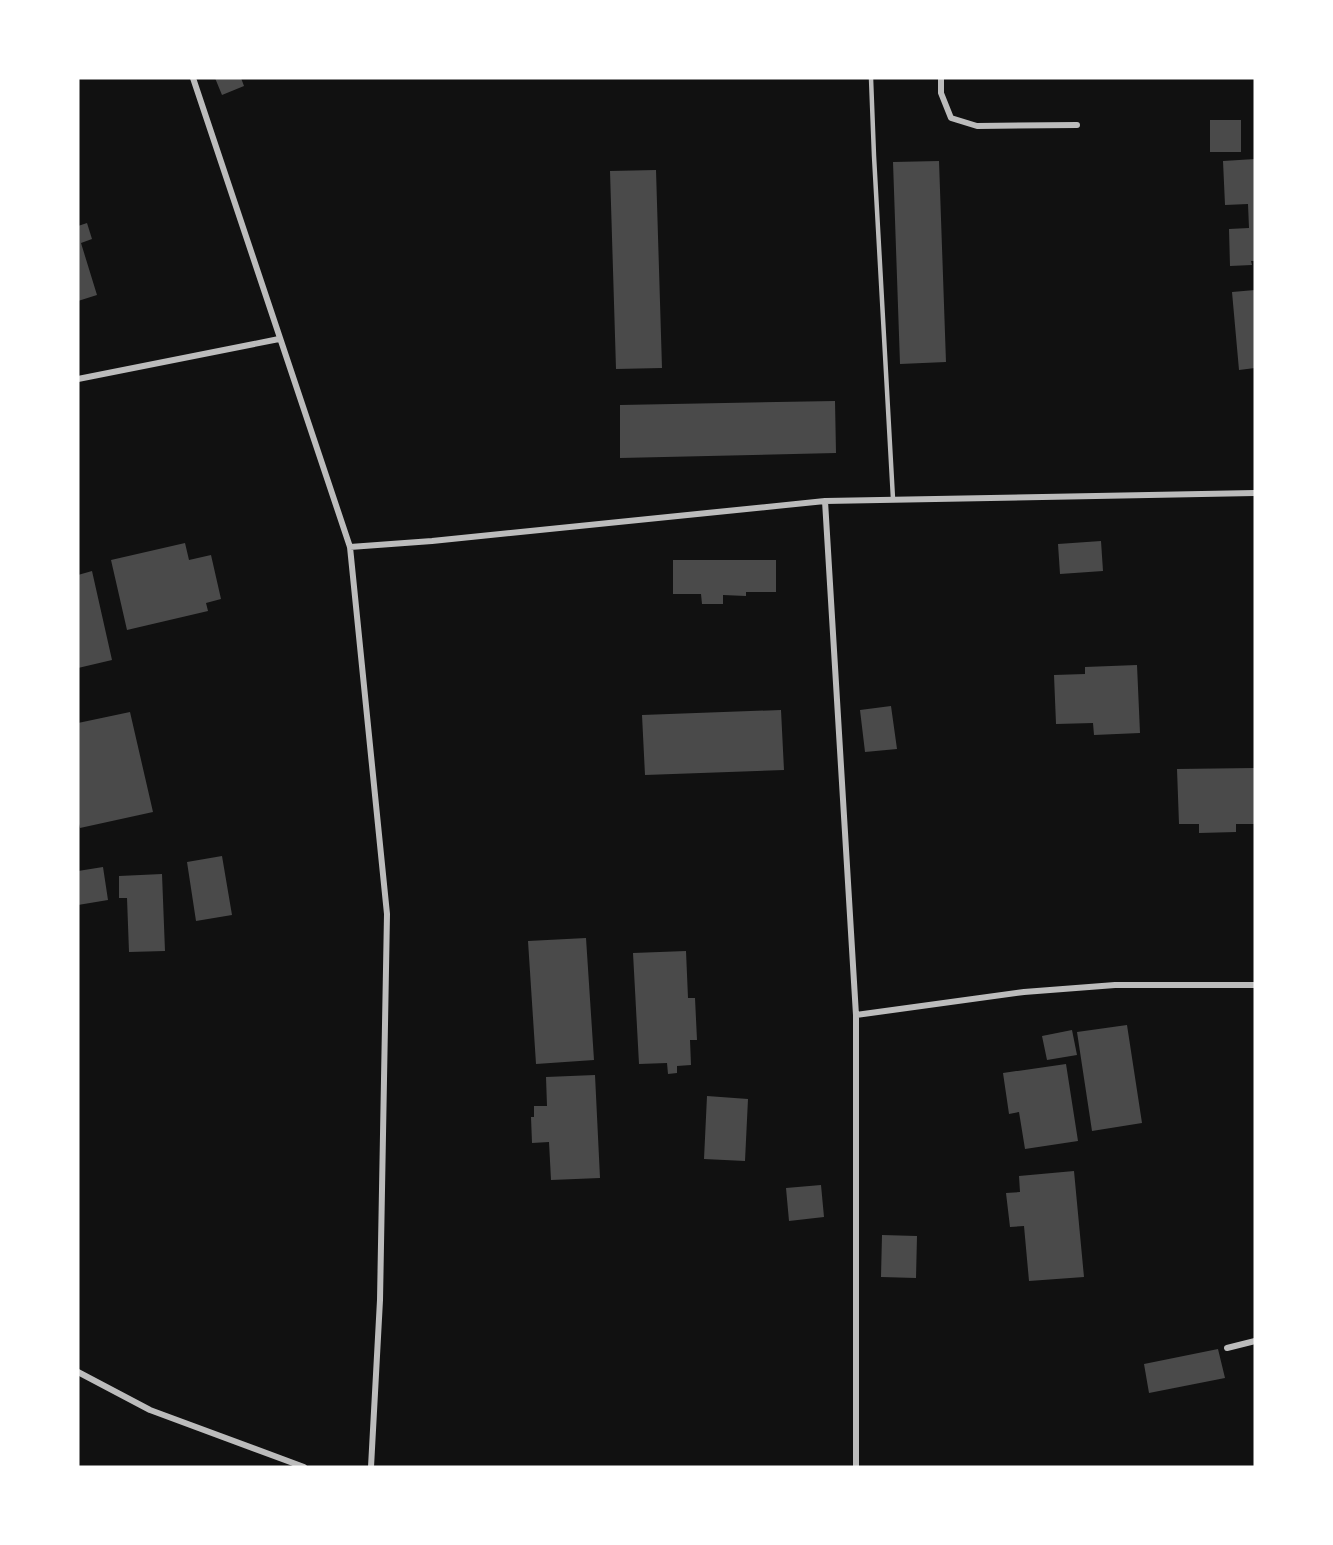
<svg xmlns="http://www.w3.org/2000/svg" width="1333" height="1545" viewBox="0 0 1333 1545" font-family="'Varela Round',sans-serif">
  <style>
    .building { fill: #4a4a4a }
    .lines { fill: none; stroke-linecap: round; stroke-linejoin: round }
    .service { stroke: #bcbcbc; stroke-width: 4.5 }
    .minor { stroke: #bcbcbc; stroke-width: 6 }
  </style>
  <rect width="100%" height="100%" fill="#111"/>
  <path class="building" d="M 215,78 L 241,78 L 244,86 L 222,95 Z
    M 1210,120 L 1241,120 L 1241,152 L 1210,152 Z
    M 1255,159 L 1255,261 L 1251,261 L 1252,265 L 1230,266 L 1229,229 L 1249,228 L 1248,204 L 1225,205 L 1223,161 Z
    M 939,161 L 946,362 L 900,364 L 893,162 Z
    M 656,170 L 662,368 L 616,369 L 610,171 Z
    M 87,223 L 92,239 L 81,243 L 97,295 L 78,301 L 78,226 Z
    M 1255,290 L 1255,368 L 1239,370 L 1232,292 Z
    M 835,401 L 836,453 L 620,458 L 620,405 Z
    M 1101,541 L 1103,571 L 1060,574 L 1058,544 Z
    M 185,543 L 189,560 L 211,555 L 221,599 L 206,603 L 208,611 L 127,630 L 111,560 Z
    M 673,560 L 776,560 L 776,592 L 746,592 L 746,596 L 723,595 L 723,604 L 702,604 L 701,594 L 673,594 Z
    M 92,571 L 112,660 L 78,668 L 78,575 Z
    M 1137,665 L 1140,733 L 1094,735 L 1093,723 L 1056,724 L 1054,675 L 1085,674 L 1085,667 Z
    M 891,706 L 897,749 L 865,752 L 860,710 Z
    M 781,710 L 784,770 L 645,775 L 642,715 Z
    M 130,712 L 153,812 L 80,828 L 78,820 L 78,723 Z
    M 1255,768 L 1255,824 L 1236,824 L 1236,832 L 1199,833 L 1199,824 L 1179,824 L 1177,769 Z
    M 222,856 L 232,915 L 196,921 L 187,862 Z
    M 103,867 L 108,900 L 78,905 L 78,871 Z
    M 162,874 L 165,951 L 129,952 L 127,898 L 119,898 L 119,876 Z
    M 586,938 L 594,1060 L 536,1064 L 528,941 Z
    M 686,951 L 688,998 L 695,998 L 697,1040 L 690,1040 L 691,1065 L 677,1066 L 677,1073 L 668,1074 L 667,1063 L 639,1064 L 633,953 Z
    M 1127,1025 L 1142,1123 L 1092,1131 L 1077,1032 Z
    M 1072,1030 L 1077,1055 L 1047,1060 L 1042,1036 Z
    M 1066,1064 L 1078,1141 L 1025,1149 L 1019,1112 L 1009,1114 L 1003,1073 Z
    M 595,1075 L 600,1178 L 551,1180 L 549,1142 L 532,1143 L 531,1117 L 534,1117 L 534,1106 L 547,1106 L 546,1077 Z
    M 707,1096 L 748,1099 L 745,1161 L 704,1159 Z
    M 1074,1171 L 1084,1277 L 1029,1281 L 1024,1226 L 1010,1227 L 1006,1193 L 1020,1192 L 1019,1176 Z
    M 821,1185 L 824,1217 L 789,1221 L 786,1188 Z
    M 882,1235 L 917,1236 L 916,1278 L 881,1277 Z
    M 1218,1349 L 1225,1378 L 1149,1393 L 1144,1364 Z"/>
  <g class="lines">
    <path class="service" d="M 871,78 L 874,156 L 893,499"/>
    <path class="minor" d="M 193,78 L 350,547 L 387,914 L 380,1300 L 371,1467
      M 941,78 L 941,93 L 951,118 L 977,126 L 1077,125
      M 78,379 L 279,339
      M 825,501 L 856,1015 L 856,1467
      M 350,547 L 432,541 L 825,501 L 1255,493
      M 856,1015 L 1024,992 L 1115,985 L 1255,985
      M 1227,1348 L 1255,1341
      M 78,1372 L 150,1410 L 304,1467"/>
  </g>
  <rect width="1333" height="1545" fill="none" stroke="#ffffff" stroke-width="159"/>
</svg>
